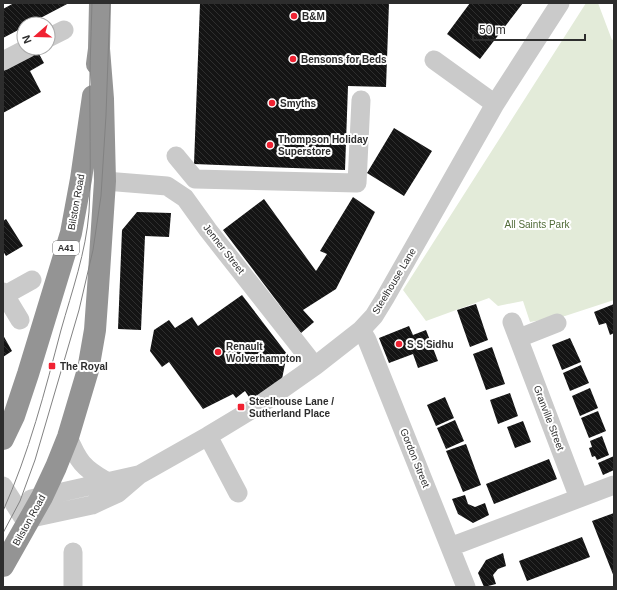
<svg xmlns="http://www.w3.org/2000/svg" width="617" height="590" viewBox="0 0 617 590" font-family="Helvetica,sans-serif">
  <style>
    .green { fill: #e3ebd9 }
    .building { fill: url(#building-back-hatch) }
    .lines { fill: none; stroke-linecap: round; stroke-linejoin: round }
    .minor { stroke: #cacaca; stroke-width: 19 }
    .highway { stroke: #949494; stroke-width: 22 }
    .tram { stroke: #828282; stroke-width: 1 }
    .poi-dot { fill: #f02232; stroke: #fff; stroke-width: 1.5 }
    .labels { text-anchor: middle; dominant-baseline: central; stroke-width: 4; stroke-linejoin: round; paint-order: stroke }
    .shield { fill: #fff; stroke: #6c6c6c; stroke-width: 1 }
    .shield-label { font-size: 9px; font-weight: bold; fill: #2d2d2d }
    .poi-label { font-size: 10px; font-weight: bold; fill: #2d2d2d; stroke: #fff; text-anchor: start }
    .street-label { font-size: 10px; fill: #2d2d2d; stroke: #fff }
    .park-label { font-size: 10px; fill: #506b38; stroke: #fff }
  </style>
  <defs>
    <pattern id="building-back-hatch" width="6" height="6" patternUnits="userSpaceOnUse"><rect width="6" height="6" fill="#141414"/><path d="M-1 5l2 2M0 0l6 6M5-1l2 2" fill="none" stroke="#2e2e2e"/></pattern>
  </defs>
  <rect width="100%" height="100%" fill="#fff"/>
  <path class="green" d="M 586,3 L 598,3 L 612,40 L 614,39 L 614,300 L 565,316 L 530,322 L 523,301 L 498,306 L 489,298 L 426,321 L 403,290 Z"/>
  <path class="building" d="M 14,3 L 69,3 L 29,24 L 24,24 L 24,27 L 3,38 L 3,9 Z
    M 200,3 L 389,3 L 386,87 L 348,86 L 345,170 L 194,164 Z
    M 470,3 L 523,3 L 480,59 L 447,34 Z
    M 38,52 L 44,63 L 30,71 L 41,92 L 3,113 L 3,71 Z
    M 394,128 L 432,151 L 404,196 L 367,173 Z
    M 353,197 L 375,212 L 336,289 L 303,310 L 314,322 L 301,333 L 223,230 L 264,199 L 316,271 L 327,254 L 320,251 Z
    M 137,212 L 171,213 L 169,237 L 145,236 L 141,330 L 118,329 L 122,230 Z
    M 6,219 L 23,246 L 6,256 L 3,251 L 3,221 Z
    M 242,295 L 287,354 L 282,379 L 251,400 L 245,391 L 236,398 L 233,394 L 203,409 L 169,362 L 162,367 L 150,351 L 154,330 L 169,320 L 175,328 L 192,317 L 198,326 Z
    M 476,304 L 488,340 L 470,347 L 457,310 Z
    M 614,304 L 614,333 L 610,335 L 606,323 L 599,325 L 594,312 Z
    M 409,326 L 413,335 L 426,330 L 438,361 L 418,368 L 413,354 L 389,363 L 379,338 Z
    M 3,335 L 12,351 L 3,357 Z
    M 570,338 L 581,362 L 562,370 L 552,345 Z
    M 492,347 L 505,384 L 486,390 L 473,354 Z
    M 581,365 L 589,383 L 570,391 L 563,373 Z
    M 590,388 L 598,408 L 580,416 L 572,396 Z
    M 510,393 L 518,416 L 498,424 L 490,400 Z
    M 445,397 L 454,418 L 436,426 L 427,405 Z
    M 598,411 L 606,431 L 589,438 L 581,418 Z
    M 455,420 L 464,441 L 446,449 L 437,428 Z
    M 523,421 L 531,442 L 515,448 L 507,427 Z
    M 602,436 L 609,455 L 597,460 L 595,456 L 592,457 L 589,448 L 592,447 L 590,441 Z
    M 466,444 L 481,485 L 463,492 L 446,451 Z
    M 614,456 L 614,470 L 603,475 L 598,463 Z
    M 549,459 L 557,479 L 494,504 L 486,484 Z
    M 465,495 L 468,504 L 475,507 L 485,503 L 489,515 L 473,523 L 458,514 L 452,499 Z
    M 614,513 L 614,577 L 592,521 Z
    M 582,537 L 590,557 L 527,581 L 519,561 Z
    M 503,553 L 506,566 L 498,569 L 493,575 L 496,584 L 484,587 L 478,573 L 486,560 Z"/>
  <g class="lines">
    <path class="minor" d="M 48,38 L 64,30
      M 434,60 L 495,104
      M 3,61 L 28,48
      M 176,156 L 195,179 L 357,183 L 361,100
      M 105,181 L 167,186 L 185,198 L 208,230 L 315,366
      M 3,292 L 20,320
      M 5,295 L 32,280
      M 512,322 L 579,498
      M 361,330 L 367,340 L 466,587
      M 519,338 L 557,323
      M 208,436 L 238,493
      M 68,437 C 78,461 83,468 106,481
      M 3,486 L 22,516 L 27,519 L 92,505 L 118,493 L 139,475 L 208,436 L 261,404 L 315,366 L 361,330 L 374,316 L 385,298 L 495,104 L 560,3
      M 31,499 L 138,475
      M 450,547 L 614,485
      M 73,587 L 73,552"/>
    <path class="highway" d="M 97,64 L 99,49 L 100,3
      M 3,439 L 14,416 L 28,374 L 71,233 L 81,179 L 93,96
      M 3,566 L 42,497 L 56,467 L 68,437 L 88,370 L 95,330 L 98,288 L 105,181 L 103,99 L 99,49"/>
    <path class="tram" d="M 3,511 C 29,453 45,391 61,330 C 72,291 86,252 89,212 C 91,181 90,149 90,118 C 89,80 91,41 92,3
      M 3,533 L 20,501 L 35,460 L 79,310 L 93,250 L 101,196 L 106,115 L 110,3"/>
  </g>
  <g class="poi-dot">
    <circle cx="294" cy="16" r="4"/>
    <circle cx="293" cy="59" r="4"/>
    <circle cx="272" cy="103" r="4"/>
    <circle cx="270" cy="145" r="4"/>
    <circle cx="399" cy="344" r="4"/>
    <circle cx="218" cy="352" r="4"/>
    <rect x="48" y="362" width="8" height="8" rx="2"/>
    <rect x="237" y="403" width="8" height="8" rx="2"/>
  </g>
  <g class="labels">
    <rect class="shield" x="53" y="241" width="26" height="14" rx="3"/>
    <g class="shield-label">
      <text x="66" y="248">A41</text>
    </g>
    <g class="poi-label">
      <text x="302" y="16">B&amp;M</text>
      <text x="301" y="59">Bensons for Beds</text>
      <text x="280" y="103">Smyths</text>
      <text x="278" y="139">Thompson Holiday<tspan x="278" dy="12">Superstore</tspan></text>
      <text x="407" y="344">S S Sidhu</text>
      <text x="226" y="346">Renault<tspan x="226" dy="12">Wolverhampton</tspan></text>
      <text x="60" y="366">The Royal</text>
      <text x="249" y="401">Steelhouse Lane /<tspan x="249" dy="12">Sutherland Place</tspan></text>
    </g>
    <g class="street-label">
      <text transform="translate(76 202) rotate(-80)">Bilston Road</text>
      <text transform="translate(224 249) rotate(52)">Jenner Street</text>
      <text transform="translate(394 281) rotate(-59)">Steelhouse Lane</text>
      <text transform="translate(549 418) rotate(69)">Granville Street</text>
      <text transform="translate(415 458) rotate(68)">Gordon Street</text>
      <text transform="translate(29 520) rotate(-61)">Bilston Road</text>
    </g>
    <g class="park-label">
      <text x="537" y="224">All Saints Park</text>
    </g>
  </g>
  <rect width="617" height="590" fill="none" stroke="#2d2d2d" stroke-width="8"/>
  <g transform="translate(36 36) rotate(250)"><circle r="19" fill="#ffffff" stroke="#ababab"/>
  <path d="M0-3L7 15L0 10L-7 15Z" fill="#f02232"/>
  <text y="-6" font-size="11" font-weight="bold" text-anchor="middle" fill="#2d2d2d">N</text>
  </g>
  <path d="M473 34v6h112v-6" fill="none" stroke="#2d2d2d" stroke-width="2"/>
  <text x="479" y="34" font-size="12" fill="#2d2d2d" stroke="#ffffff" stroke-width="3" paint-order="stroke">50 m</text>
</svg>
